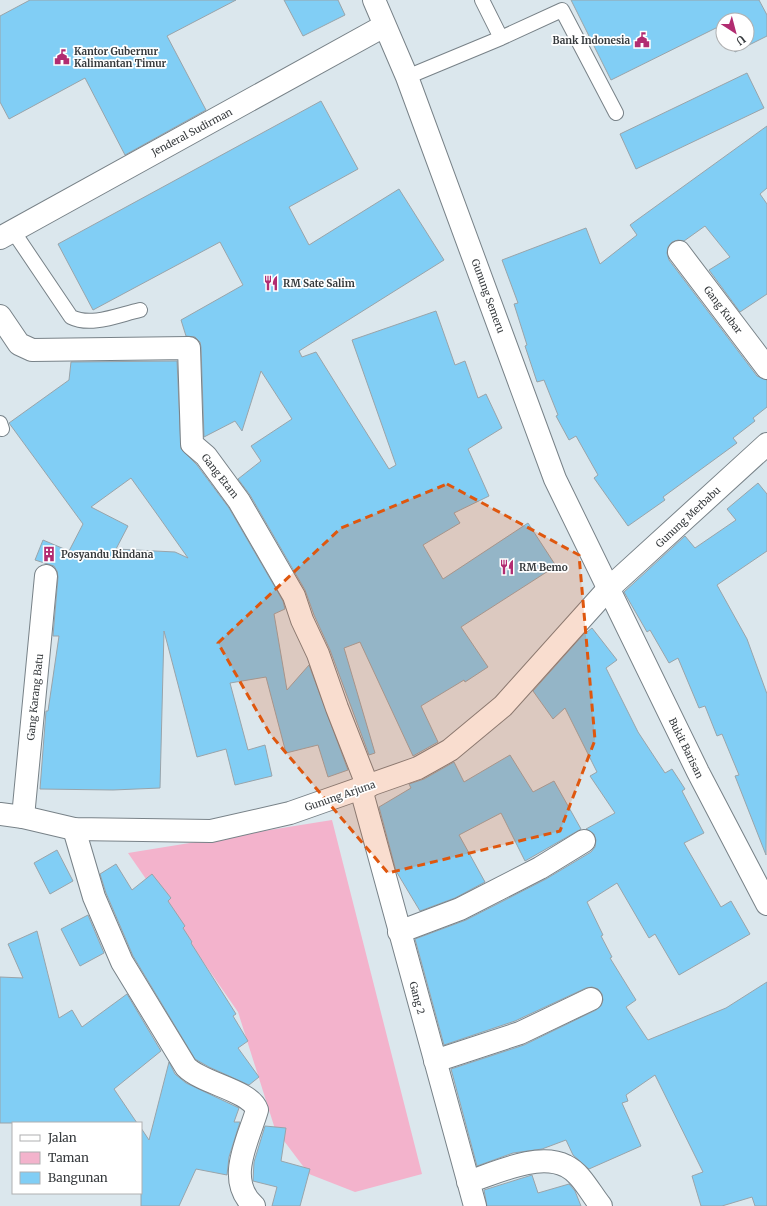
<svg xmlns="http://www.w3.org/2000/svg" width="767" height="1206" viewBox="0 0 767 1206" font-family="Merriweather,serif">
  <style>
    .green { fill: #f3b3cc }
    .building { fill: #81cef5; stroke: #99a4aa; fill-rule: evenodd }
    .lines { fill: none; stroke-linecap: round; stroke-linejoin: round }
    .service-casing { stroke: #788288; stroke-width: 16 }
    .minor-casing { stroke: #788288; stroke-width: 24 }
    .tertiary-casing { stroke: #788288; stroke-width: 24 }
    .service { stroke: #fff; stroke-width: 14 }
    .minor { stroke: #fff; stroke-width: 22 }
    .tertiary { stroke: #fff; stroke-width: 22 }
    .marked { fill: #df570e; fill-opacity: 0.2; stroke: #df570e; stroke-width: 3; stroke-dasharray: 8 5; stroke-linejoin: round }
    .labels { text-anchor: middle; dominant-baseline: central; stroke-width: 3.5; stroke-linejoin: round; paint-order: stroke }
    .poi-label { font-size: 10px; font-weight: bold; fill: #363a3d; stroke: #fff; text-anchor: start }
    .street-label { font-size: 10px; fill: #363a3d; stroke: #fff }
  </style>
  <rect width="100%" height="100%" fill="#dbe7ed"/>
  <path class="green" d="M 332,820 L 422,1174 L 355,1192 L 309,1174 L 275,1129 L 238,1012 L 128,853 Z"/>
  <path class="building" d="M 30,0 L 236,0 L 167,36 L 206,110 L 125,155 L 85,78 L 9,119 L 0,102 L 0,16 Z
    M 284,0 L 338,0 L 345,15 L 303,36 Z
    M 571,0 L 759,0 L 767,15 L 767,36 L 735,52 L 731,44 L 747,44 L 747,20 L 723,20 L 723,27 L 722,25 L 611,80 Z
    M 747,73 L 764,108 L 636,169 L 620,134 Z
    M 321,101 L 358,169 L 289,207 L 309,245 L 399,189 L 444,260 L 299,351 L 302,357 L 316,352 L 389,469 L 396,465 L 352,340 L 436,311 L 455,365 L 465,361 L 478,398 L 486,394 L 502,428 L 468,449 L 489,496 L 454,513 L 460,523 L 423,545 L 443,579 L 528,523 L 556,566 L 461,627 L 488,667 L 465,682 L 464,680 L 421,706 L 438,742 L 413,756 L 360,642 L 344,648 L 375,753 L 369,755 L 330,650 L 314,615 L 305,590 L 250,495 L 238,479 L 261,461 L 251,446 L 292,419 L 261,371 L 242,431 L 235,421 L 204,437 L 201,347 L 200,342 L 195,337 L 186,336 L 181,320 L 243,285 L 220,242 L 93,310 L 58,244 Z
    M 767,126 L 767,188 L 760,194 L 767,204 L 767,294 L 740,312 L 709,270 L 730,257 L 705,226 L 684,241 L 678,240 L 672,242 L 668,247 L 667,253 L 669,260 L 757,376 L 767,380 L 767,407 L 753,418 L 755,421 L 733,438 L 737,443 L 663,497 L 665,500 L 628,526 L 594,478 L 598,475 L 576,436 L 569,440 L 556,416 L 558,415 L 544,380 L 537,382 L 525,346 L 527,345 L 514,304 L 518,303 L 502,260 L 586,228 L 600,264 L 637,235 L 630,225 Z
    M 177,361 L 181,449 L 197,465 L 229,508 L 283,601 L 285,609 L 274,614 L 287,690 L 309,665 L 348,770 L 328,777 L 318,745 L 286,753 L 266,677 L 230,683 L 248,750 L 265,745 L 272,776 L 235,785 L 226,749 L 197,757 L 164,631 L 160,788 L 113,790 L 40,789 L 46,711 L 48,711 L 59,636 L 53,636 L 58,577 L 57,571 L 54,566 L 35,560 L 43,540 L 69,551 L 83,524 L 9,423 L 69,380 L 71,362 ZM 131,478 L 159,517 L 188,558 L 175,552 L 116,549 L 128,526 L 91,507 Z
    M 758,483 L 767,494 L 767,551 L 717,585 L 747,639 L 767,694 L 766,855 L 735,776 L 739,775 L 722,734 L 717,736 L 705,706 L 699,708 L 678,658 L 669,663 L 650,630 L 647,632 L 624,592 L 685,536 L 695,548 L 736,520 L 727,509 Z
    M 592,628 L 617,660 L 606,668 L 638,732 L 665,773 L 672,769 L 685,789 L 682,791 L 704,833 L 684,843 L 721,907 L 731,901 L 750,934 L 679,975 L 655,934 L 649,938 L 617,883 L 587,902 L 603,935 L 601,936 L 612,957 L 610,958 L 636,1000 L 626,1007 L 648,1040 L 726,1008 L 767,982 L 767,1206 L 755,1206 L 752,1197 L 722,1206 L 701,1206 L 692,1176 L 703,1172 L 655,1075 L 626,1095 L 628,1101 L 622,1103 L 641,1146 L 589,1169 L 573,1155 L 566,1140 L 542,1149 L 513,1153 L 477,1166 L 451,1069 L 524,1045 L 596,1010 L 601,1006 L 603,1000 L 602,994 L 598,989 L 592,987 L 586,988 L 515,1021 L 444,1045 L 415,939 L 466,920 L 546,879 L 591,852 L 595,847 L 596,840 L 594,834 L 586,829 L 615,813 L 590,776 L 597,772 L 565,708 L 553,719 L 533,691 L 582,636 Z
    M 510,755 L 533,792 L 554,781 L 581,829 L 525,861 L 501,813 L 459,835 L 485,882 L 455,898 L 420,911 L 396,871 L 379,807 L 411,788 L 409,784 L 424,779 L 454,762 L 464,782 Z
    M 57,850 L 73,881 L 50,894 L 34,863 Z
    M 116,864 L 132,890 L 152,874 L 171,898 L 168,901 L 185,926 L 183,928 L 192,942 L 191,943 L 236,1014 L 233,1016 L 248,1041 L 238,1048 L 259,1077 L 249,1085 L 209,1067 L 195,1059 L 133,956 L 106,893 L 100,874 Z
    M 88,915 L 104,953 L 80,966 L 61,929 Z
    M 37,931 L 59,1018 L 72,1010 L 82,1027 L 127,994 L 161,1051 L 114,1089 L 137,1123 L 0,1123 L 0,977 L 23,978 L 8,944 Z
    M 169,1062 L 175,1074 L 186,1083 L 239,1108 L 234,1122 L 240,1122 L 229,1157 L 227,1175 L 196,1169 L 179,1206 L 141,1206 L 141,1128 L 149,1140 Z
    M 265,1126 L 286,1128 L 281,1161 L 310,1169 L 300,1206 L 272,1206 L 277,1187 L 253,1181 L 254,1162 Z
    M 532,1175 L 538,1193 L 569,1184 L 575,1191 L 581,1206 L 487,1206 L 484,1190 Z"/>
  <g class="lines">
    <g class="service-casing">
      <path id="service" d="M 501,38 L 562,10 L 616,113
        M 407,77 L 501,38 L 482,0
        M 13,231 L 71,317 C 91,327 118,315 140,310
        M 0,423 L 2,429"/>
    </g>
    <g class="minor-casing">
      <path id="minor" d="M 374,0 L 407,77 L 555,479 L 698,772 L 767,904
        M 0,238 L 384,26
        M 679,252 L 767,368
        M 0,316 L 19,344 L 32,350 L 189,348 L 192,444 L 206,456 L 239,501 L 294,596 L 302,620 L 318,654 L 337,708 L 368,787
        M 361,789 L 475,1206
        M 23,817 L 46,576
        M 74,829 L 94,897 L 122,962 L 186,1067 C 203,1084 250,1090 257,1110 C 248,1141 225,1180 254,1206
        M 399,932 L 460,909 L 540,868 L 584,841
        M 435,1061 L 520,1033 L 591,999
        M 468,1182 C 496,1173 538,1152 566,1166 C 581,1173 591,1194 601,1206"/>
    </g>
    <g class="tertiary-casing">
      <path id="tertiary" d="M 0,814 L 23,817 L 74,829 L 211,831 L 290,813 L 418,768 L 450,750 L 503,706 L 608,589 L 767,444"/>
    </g>
    <use href="#service" class="service"/>
    <use href="#minor" class="minor"/>
    <use href="#tertiary" class="tertiary"/>
  </g>
  <path class="marked" d="M 447,484 L 579,555 L 595,740 L 560,831 L 388,873 L 270,734 L 218,643 L 341,528 Z"/>
  <defs>
    <g id="civic-bare" transform="scale(1.2)"><path d="M-.6-6.5H3V-4.5H.6V-3L4-1V1h2V6H-6V1h2V-1L-.6-3ZM-1.2 2.5V6h2.4V2.5Z" fill="#b22c71" stroke="#fff" stroke-width="2.5" paint-order="stroke"/></g>
    <g id="restaurant-bare" transform="scale(1.2)"><path d="M-5-6h1v4h1v-4h1v4h1v-4h1v5L-1.5 .5V6h-2V.5L-5-1ZM5-6V6H3V1.5H1.5Q1.5-4 5-6Z" fill="#b22c71" stroke="#fff" stroke-width="2.5" paint-order="stroke"/></g>
    <g id="building-bare" transform="scale(1.2)"><path d="M-4-6H4V6H1V3H-1V6H-4ZM-2.5-4.3h1.7v1.8h-1.7ZM.8-4.3h1.7v1.8H.8ZM-2.5-1h1.7V.8h-1.7ZM.8-1h1.7V.8H.8Z" fill="#b22c71" stroke="#fff" stroke-width="2.5" paint-order="stroke"/></g>
  </defs>
  <g fill-rule="evenodd">
    <use href="#civic-bare" x="642" y="40"/>
    <use href="#civic-bare" x="62" y="57"/>
    <use href="#restaurant-bare" x="271" y="283"/>
    <use href="#building-bare" x="49" y="554"/>
    <use href="#restaurant-bare" x="507" y="567"/>
  </g>
  <g class="labels">
    <g class="poi-label">
      <text x="630" y="40" text-anchor="end">Bank Indonesia</text>
      <text x="74" y="51">Kantor Gubernur<tspan x="74" dy="12">Kalimantan Timur</tspan></text>
      <text x="283" y="283">RM Sate Salim</text>
      <text x="61" y="554">Posyandu Rindana</text>
      <text x="519" y="567">RM Bemo</text>
    </g>
    <g class="street-label">
      <text transform="translate(192 132) rotate(-28)">Jenderal Sudirman</text>
      <text transform="translate(488 296) rotate(70)">Gunung Semeru</text>
      <text transform="translate(723 310) rotate(53)">Gang Kubar</text>
      <text transform="translate(220 476) rotate(52)">Gang Etam</text>
      <text transform="translate(688 517) rotate(-43)">Gunung Merbabu</text>
      <text transform="translate(35 697) rotate(-84)">Gang Karang Batu</text>
      <text transform="translate(686 748) rotate(64)">Bukit Barisan</text>
      <text transform="translate(340 796) rotate(-19)">Gunung Arjuna</text>
      <text transform="translate(417 998) rotate(75)">Gang 2</text>
    </g>
  </g>
  <rect x="12" y="1122" width="130" height="72" fill="#ffffff" stroke="#afb0b1"/>
  <rect x="20" y="1135" width="20" height="6" fill="#ffffff" stroke="#afb0b1"/>
  <text x="48" y="1142" font-size="12" fill="#363a3d">Jalan</text>
  <rect x="20" y="1152" width="20" height="12" fill="#f3b3cc" stroke="#afb0b1"/>
  <text x="48" y="1162" font-size="12" fill="#363a3d">Taman</text>
  <rect x="20" y="1172" width="20" height="12" fill="#81cef5" stroke="#afb0b1"/>
  <text x="48" y="1182" font-size="12" fill="#363a3d">Bangunan</text>
  <g transform="translate(735 32) rotate(144)"><circle r="19" fill="#ffffff" stroke="#afb0b1"/>
  <path d="M0-3L7 15L0 10L-7 15Z" fill="#b22c71"/>
  <text y="-6" font-size="11" font-weight="bold" text-anchor="middle" fill="#363a3d">U</text>
  </g>
</svg>
